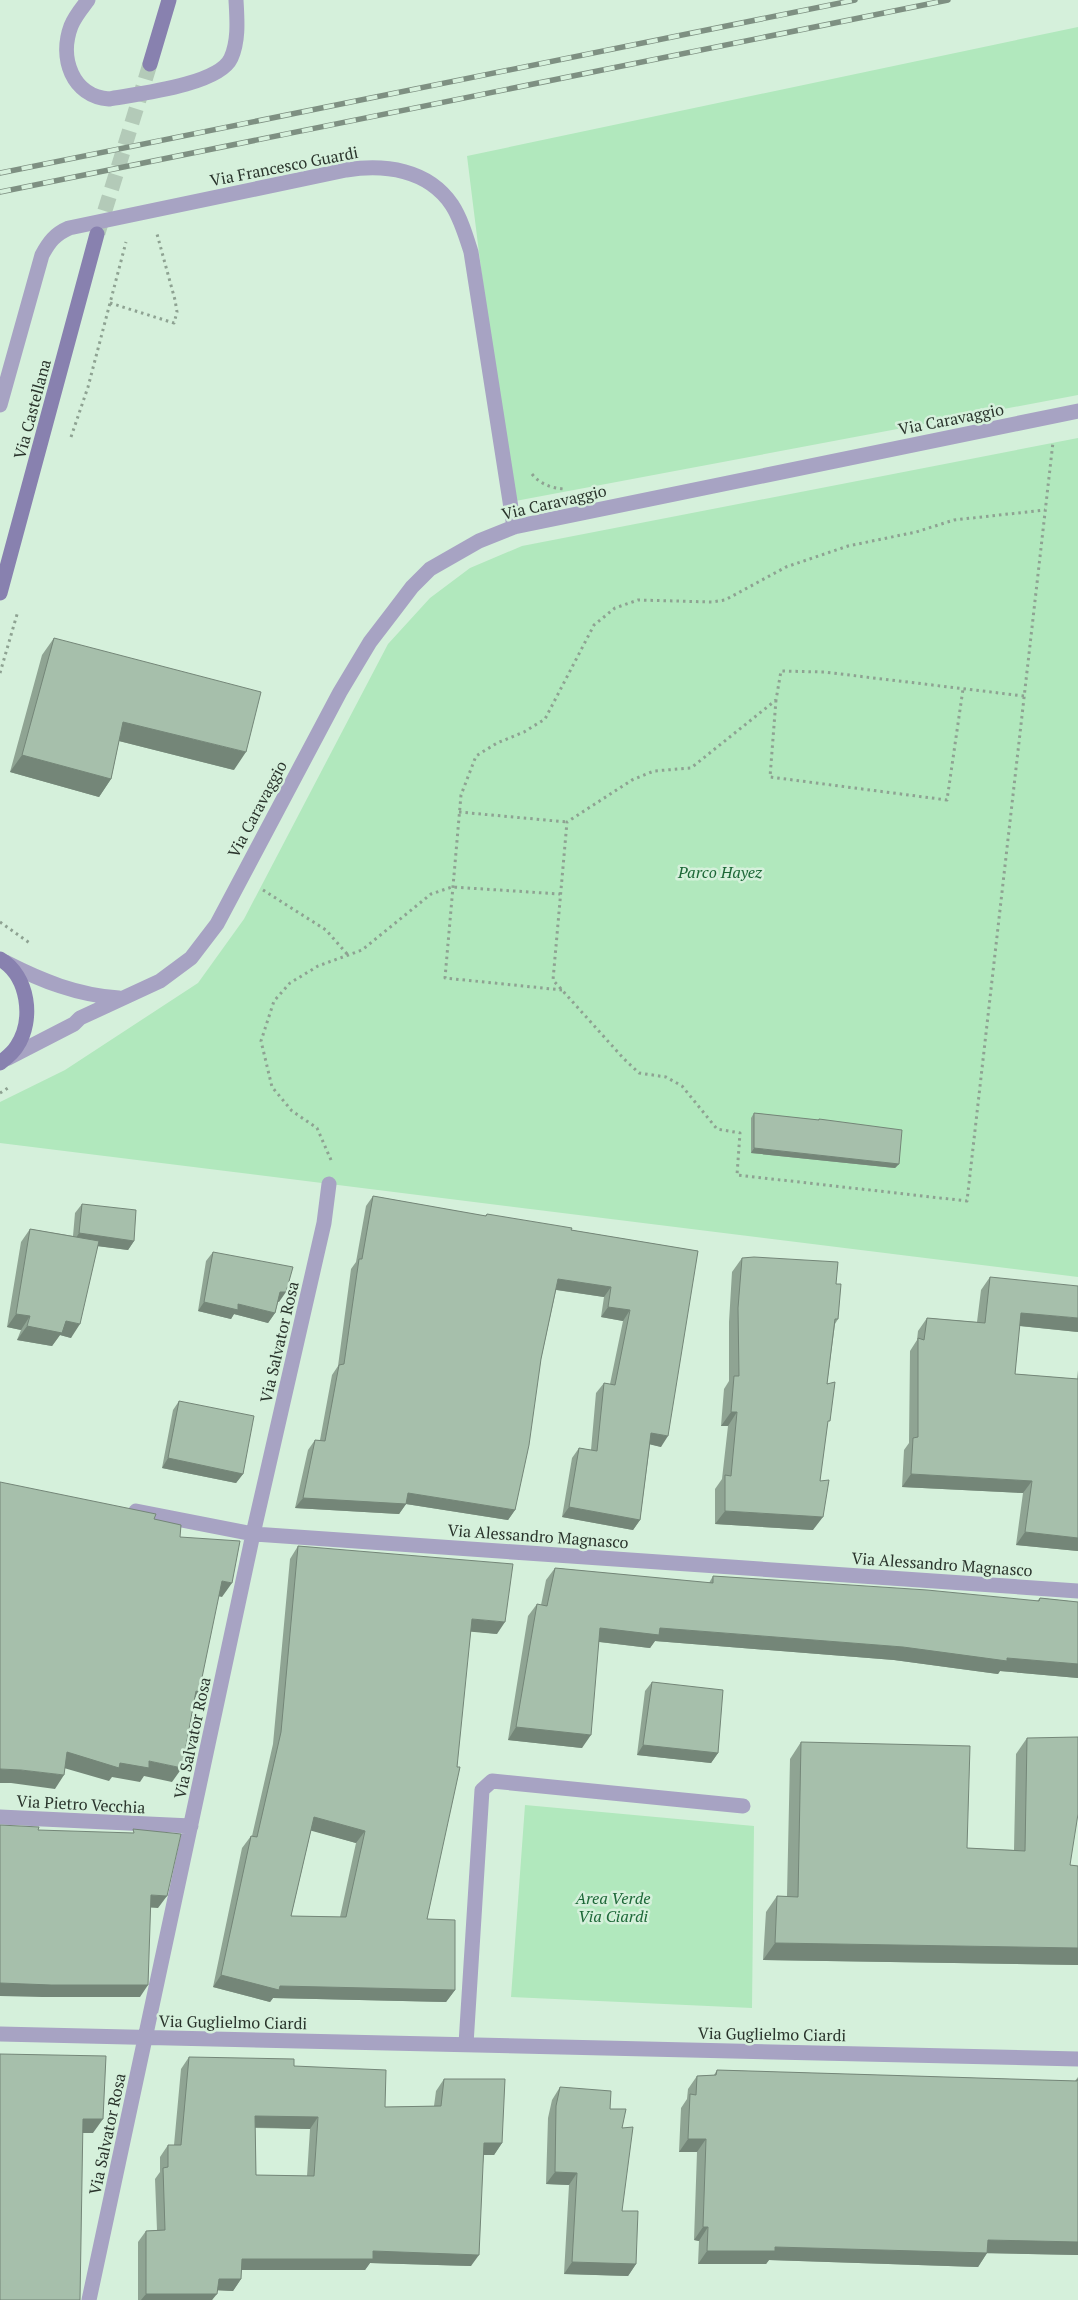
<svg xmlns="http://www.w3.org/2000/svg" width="1078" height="2300" viewBox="0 0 1078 2300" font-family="'PT Serif',serif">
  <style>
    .green { fill: #b1e8bd }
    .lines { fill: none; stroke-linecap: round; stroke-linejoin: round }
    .secondary-tunnel { stroke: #b3cab8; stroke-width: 15; stroke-dasharray: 15 8; stroke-linecap: butt }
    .path { stroke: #8ea292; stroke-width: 3; stroke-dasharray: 2.5 4; stroke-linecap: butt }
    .street { stroke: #a7a3c3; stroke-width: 15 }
    .secondary { stroke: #8881af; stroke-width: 15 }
    .rail-casing { stroke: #7e9082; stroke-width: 5.5 }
    .rail { stroke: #d5f0db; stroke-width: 4; stroke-dasharray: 11; stroke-linecap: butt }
    .wall { fill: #8fa493; fill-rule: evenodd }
    .shaded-wall { fill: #748678 }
    .building { fill: #a6bfab; stroke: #748678; fill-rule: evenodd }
    .labels { text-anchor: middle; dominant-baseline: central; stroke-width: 5; stroke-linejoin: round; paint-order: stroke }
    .street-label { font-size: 16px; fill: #2a342c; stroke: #d5f0db }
    .park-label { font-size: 16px; font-style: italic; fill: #1d6838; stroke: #d5f0db }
  </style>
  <rect width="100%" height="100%" fill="#d5f0db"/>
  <path class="green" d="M 1078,27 L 1078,395 L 510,502 L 467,156 Z
    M 1078,438 L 1078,1277 L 0,1143 L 0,1102 L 65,1070 L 198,983 L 244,919 L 388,644 L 430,598 L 470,568 L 522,546 Z
    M 525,1805 L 754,1826 L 752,2008 L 511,1997 Z"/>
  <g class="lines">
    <path class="secondary-tunnel" d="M 98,233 L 150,64"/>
    <path class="path" d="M 110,303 L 174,323 L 177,312 L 175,300 L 157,234
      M 71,437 L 88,387 L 126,242
      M 532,474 C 540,484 551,488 564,489
      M 0,673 L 18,611
      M 1024,696 L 824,672 L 781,671 L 776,700 L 691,768 L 654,771 L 632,780 L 567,822 L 553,980 L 624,1059 L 639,1073 L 666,1077 L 682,1086 L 717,1129 L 740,1133 L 737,1175 L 967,1201 L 1053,442
      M 776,700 L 770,777 L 947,800 L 963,689
      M 459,812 L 567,822
      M 263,890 L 326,930 L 348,955
      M 0,922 L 31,944
      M 562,990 L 445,978 L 461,795 L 476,756 L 497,743 L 524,732 L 545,719 L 594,625 L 615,608 L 638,600 L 712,602 L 725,600 L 786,567 L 848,546 L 916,532 L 954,520 L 1045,510
      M 0,1093 L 8,1088
      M 331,1160 L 317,1128 L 292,1111 L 272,1087 L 261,1041 L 274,1001 L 290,983 L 318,966 L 362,950 L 431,894 L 452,887 L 560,894"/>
    <path class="street" d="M 88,0 C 82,8 75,16 71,26 C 59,58 72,96 109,99 C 137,94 219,85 231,58 C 239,40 237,19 236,0
      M 0,405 L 42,255 C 49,242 55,234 69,228 L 346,170 C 384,164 428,169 452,205 C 461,219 466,236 471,252 L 514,527
      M 5,962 C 42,981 77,995 119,998
      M 8,1058 L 74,1024 L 80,1018 L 160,981 L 191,958 L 217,924 L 340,692 L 370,642 L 393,612 L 412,587 L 430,569 L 479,541 L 514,527 L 1078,411
      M 136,1511 L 253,1534 L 1078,1591
      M 0,1817 L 191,1826
      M 0,2034 L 1078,2059
      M 466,2044 L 482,1790 L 492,1781 L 743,1806
      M 89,2300 L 253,1534 L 324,1223 L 329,1184"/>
    <path class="secondary" d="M 150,64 L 169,0
      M 0,593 L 97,234
      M 0,959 C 29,976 34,1020 17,1046 C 13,1053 6,1058 0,1063"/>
    <g class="rail-casing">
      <path id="rail" d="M 0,173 L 855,0
        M 0,192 L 948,0"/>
    </g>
    <use href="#rail" class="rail"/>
  </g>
  <path class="wall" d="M 54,638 L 234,770 L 119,741 L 111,779 L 99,797 L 10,772 L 42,655 Z
    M 754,1113 L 818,1120 L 819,1119 L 899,1164 L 895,1168 L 751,1153 L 751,1118 Z
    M 373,1196 L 485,1216 L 487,1214 L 571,1230 L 698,1251 L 661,1447 L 650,1444 L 640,1520 L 633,1530 L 562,1517 L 572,1458 L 579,1448 L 591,1450 L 596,1393 L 604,1383 L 610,1384 L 623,1321 L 601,1317 L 604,1297 L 556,1290 L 541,1359 L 515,1510 L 508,1520 L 406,1504 L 399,1514 L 295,1508 L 308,1450 L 315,1440 L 320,1440 L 332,1375 L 338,1366 L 351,1269 L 356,1262 L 366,1206 Z
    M 82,1204 L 134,1241 L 128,1250 L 98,1246 L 71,1338 L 60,1335 L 52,1346 L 17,1340 L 21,1330 L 7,1327 L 21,1242 L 30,1229 L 73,1236 L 75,1213 Z
    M 213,1252 L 279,1302 L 278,1302 L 275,1313 L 268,1323 L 234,1314 L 231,1319 L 198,1311 L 206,1261 Z
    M 742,1258 L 836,1284 L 838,1319 L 835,1324 L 827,1384 L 827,1425 L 813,1530 L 715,1524 L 715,1489 L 722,1479 L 728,1426 L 721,1426 L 724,1389 L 729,1381 L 729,1322 L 732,1272 Z
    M 990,1277 L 1078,1332 L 1019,1326 L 1015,1374 L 1077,1379 L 1078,1370 L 1078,1551 L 1016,1545 L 1023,1493 L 902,1487 L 904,1450 L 909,1443 L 910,1351 L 917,1340 L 918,1331 L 927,1318 L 977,1322 L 981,1290 Z
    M 179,1401 L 243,1474 L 236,1483 L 162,1468 L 173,1410 Z
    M 298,1546 L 497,1634 L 471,1631 L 427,1919 L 455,1990 L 446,2002 L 273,1998 L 270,2002 L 213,1987 L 242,1848 L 251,1836 L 252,1836 L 273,1744 L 290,1559 ZM 311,1830 L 356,1843 L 340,1917 L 291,1916 Z
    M 555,1568 L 709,1583 L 713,1576 L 1037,1601 L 1040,1598 L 1078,1602 L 1078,1678 L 1000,1671 L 998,1674 L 894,1660 L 655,1641 L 650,1648 L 599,1642 L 582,1748 L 508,1740 L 528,1616 L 537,1604 L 541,1605 L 546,1580 Z
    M 652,1682 L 718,1753 L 711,1763 L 637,1755 L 645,1691 Z
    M 1027,1738 L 1070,1865 L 1078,1866 L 1078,1965 L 763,1960 L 766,1912 L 777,1896 L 787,1896 L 790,1759 L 801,1742 L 967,1848 L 1014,1850 L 1016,1754 Z
    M 189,2057 L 294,2066 L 385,2107 L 434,2106 L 436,2091 L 444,2079 L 502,2143 L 494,2155 L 484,2155 L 471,2266 L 370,2263 L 365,2270 L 241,2270 L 241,2279 L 233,2291 L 217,2290 L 212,2300 L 138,2300 L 138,2242 L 146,2231 L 157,2230 L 155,2179 L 160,2172 L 160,2157 L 168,2145 L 174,2145 L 181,2069 ZM 255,2128 L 310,2129 L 307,2176 L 256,2175 Z
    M 717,2070 L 1075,2081 L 1078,2077 L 1078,2255 L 987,2253 L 978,2267 L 769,2260 L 766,2264 L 698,2264 L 699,2241 L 694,2240 L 697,2152 L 679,2152 L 681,2108 L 687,2099 L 688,2089 L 697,2076 L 714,2075 Z
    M 560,2087 L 610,2109 L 622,2128 L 622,2211 L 636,2264 L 628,2276 L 564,2274 L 569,2185 L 546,2184 L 548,2118 L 552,2100 Z"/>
  <path class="shaded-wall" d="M 123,722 L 246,752 L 234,770 L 111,739 Z
    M 22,755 L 111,779 L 99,797 L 10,772 Z
    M 754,1148 L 899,1164 L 895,1168 L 751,1153 Z
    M 79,1233 L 134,1241 L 128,1250 L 73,1243 Z
    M 558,1279 L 611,1287 L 604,1297 L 551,1289 Z
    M 280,1292 L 286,1292 L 279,1302 L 274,1301 Z
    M 204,1302 L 238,1304 L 275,1313 L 268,1323 L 234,1314 L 231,1319 L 198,1311 Z
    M 608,1307 L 630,1310 L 623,1321 L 601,1317 Z
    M 1021,1313 L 1078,1318 L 1078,1332 L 1012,1325 Z
    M 16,1314 L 30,1316 L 21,1330 L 7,1327 Z
    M 66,1321 L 80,1324 L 71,1338 L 60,1335 L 52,1346 L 17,1340 L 27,1326 Z
    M 731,1412 L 737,1412 L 728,1426 L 721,1426 Z
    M 651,1433 L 668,1436 L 661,1447 L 644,1443 Z
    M 168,1458 L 243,1474 L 236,1483 L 162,1468 Z
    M 911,1474 L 1032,1481 L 1023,1493 L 902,1487 Z
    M 408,1493 L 515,1510 L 508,1520 L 406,1504 L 399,1514 L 295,1508 L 303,1498 Z
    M 569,1507 L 640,1520 L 633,1530 L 562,1517 Z
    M 725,1511 L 823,1517 L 813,1530 L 715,1524 Z
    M 1025,1532 L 1078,1538 L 1078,1551 L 1016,1545 Z
    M 222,1581 L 232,1583 L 222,1597 L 213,1595 Z
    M 472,1619 L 505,1622 L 497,1634 L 463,1631 Z
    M 600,1628 L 660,1628 L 903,1647 L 1007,1658 L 1078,1664 L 1078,1678 L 1000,1671 L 998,1674 L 894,1660 L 655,1641 L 650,1648 L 592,1641 Z
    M 196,1691 L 199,1692 L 190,1705 Z
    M 516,1727 L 591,1735 L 582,1748 L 508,1740 Z
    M 643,1745 L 718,1753 L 711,1763 L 637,1755 Z
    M 67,1752 L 120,1763 L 149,1761 L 182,1768 L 172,1782 L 144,1776 L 140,1782 L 112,1777 L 109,1781 L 57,1766 Z
    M 0,1769 L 21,1770 L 64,1775 L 55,1789 L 11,1783 L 0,1783 Z
    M 314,1817 L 365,1831 L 356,1843 L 305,1829 Z
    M 151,1895 L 167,1896 L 158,1908 L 142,1907 Z
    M 775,1943 L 1078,1948 L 1078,1965 L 763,1960 Z
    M 221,1975 L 280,1986 L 455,1990 L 446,2002 L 273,1998 L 270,2002 L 213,1987 Z
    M 0,1983 L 148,1985 L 140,1997 L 42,1997 L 0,1996 Z
    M 255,2116 L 318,2117 L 310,2129 L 247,2127 Z
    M 83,2119 L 103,2119 L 93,2133 L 73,2133 Z
    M 688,2139 L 706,2139 L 697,2152 L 679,2152 Z
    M 484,2143 L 502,2143 L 494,2155 L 476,2155 Z
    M 555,2172 L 577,2173 L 569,2185 L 546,2184 Z
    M 703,2227 L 708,2227 L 699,2241 L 694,2240 Z
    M 988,2240 L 1078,2242 L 1078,2255 L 979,2253 Z
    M 775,2247 L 987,2253 L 978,2267 L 769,2260 L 766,2264 L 698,2264 L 707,2251 Z
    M 373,2251 L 479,2255 L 471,2266 L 370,2263 L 365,2270 L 234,2270 L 242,2259 Z
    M 572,2262 L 636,2264 L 628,2276 L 564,2274 Z
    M 219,2279 L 241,2279 L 233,2291 L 211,2290 Z
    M 146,2294 L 217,2294 L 212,2300 L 141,2300 Z"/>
  <path class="building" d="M 54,638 L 261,692 L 246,752 L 123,722 L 111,779 L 22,755 Z
    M 754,1113 L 819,1120 L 819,1119 L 902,1130 L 899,1164 L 754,1148 Z
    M 373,1196 L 486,1216 L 487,1214 L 572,1228 L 571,1230 L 698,1251 L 668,1436 L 651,1433 L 640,1520 L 569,1507 L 579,1448 L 597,1451 L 604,1383 L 615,1385 L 630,1310 L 608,1307 L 611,1287 L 558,1279 L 541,1359 L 529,1445 L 515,1510 L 408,1493 L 406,1504 L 303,1498 L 315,1440 L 325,1441 L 339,1365 L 344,1364 L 359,1259 L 362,1259 Z
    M 82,1204 L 136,1210 L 134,1241 L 79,1233 Z
    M 30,1229 L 99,1241 L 80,1324 L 66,1321 L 62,1333 L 27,1326 L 30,1316 L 16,1314 Z
    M 213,1252 L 293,1267 L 286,1292 L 280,1292 L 275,1313 L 238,1304 L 238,1310 L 204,1302 Z
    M 754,1257 L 838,1262 L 836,1284 L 841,1284 L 838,1319 L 835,1319 L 827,1384 L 835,1382 L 830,1421 L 828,1421 L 820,1481 L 829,1480 L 823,1517 L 725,1511 L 725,1475 L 731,1476 L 737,1412 L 731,1412 L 734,1376 L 739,1376 L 738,1308 L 742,1258 Z
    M 990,1277 L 1078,1286 L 1078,1318 L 1021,1313 L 1015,1374 L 1078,1379 L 1078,1538 L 1025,1532 L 1032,1481 L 911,1474 L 913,1438 L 918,1437 L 918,1338 L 924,1340 L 927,1318 L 985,1323 Z
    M 179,1401 L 254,1416 L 243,1474 L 168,1458 Z
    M 0,1482 L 156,1514 L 154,1519 L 181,1525 L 180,1537 L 240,1541 L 232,1583 L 222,1581 L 199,1692 L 196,1691 L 182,1768 L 149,1761 L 149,1768 L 120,1763 L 119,1768 L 67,1752 L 64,1775 L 21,1770 L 0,1769 Z
    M 298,1546 L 513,1564 L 505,1622 L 472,1619 L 457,1767 L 460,1767 L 427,1919 L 455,1920 L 455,1990 L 280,1986 L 279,1990 L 221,1975 L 251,1836 L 257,1837 L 281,1732 ZM 314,1817 L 365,1831 L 346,1917 L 291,1916 Z
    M 555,1568 L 713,1583 L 713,1576 L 927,1590 L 1039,1601 L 1040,1598 L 1078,1602 L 1078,1664 L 1007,1658 L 1007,1661 L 903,1647 L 660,1628 L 659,1635 L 600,1628 L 591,1735 L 516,1727 L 537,1604 L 547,1606 Z
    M 652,1682 L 723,1690 L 718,1753 L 643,1745 Z
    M 1078,1737 L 1078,1814 L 1070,1865 L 1078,1866 L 1078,1948 L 775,1943 L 777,1896 L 798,1897 L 801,1742 L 970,1746 L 967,1848 L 1025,1851 L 1027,1738 Z
    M 0,1825 L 39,1827 L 38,1830 L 134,1833 L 133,1829 L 181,1834 L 167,1896 L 151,1895 L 148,1985 L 51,1985 L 0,1983 Z
    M 0,2054 L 106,2056 L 103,2119 L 83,2119 L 80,2300 L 0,2300 Z
    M 189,2057 L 294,2059 L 294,2066 L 386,2070 L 385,2107 L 441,2106 L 444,2079 L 505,2079 L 502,2143 L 484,2143 L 479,2255 L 373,2251 L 373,2259 L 242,2259 L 241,2279 L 219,2279 L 217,2294 L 146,2294 L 146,2231 L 165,2230 L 163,2168 L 168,2167 L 168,2145 L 181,2145 ZM 255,2116 L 318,2117 L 314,2176 L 256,2175 Z
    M 717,2070 L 1077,2081 L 1078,2079 L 1078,2242 L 988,2240 L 987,2253 L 775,2247 L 775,2251 L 707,2251 L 708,2227 L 703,2227 L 706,2139 L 688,2139 L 690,2094 L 696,2095 L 697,2076 L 716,2075 Z
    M 560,2087 L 611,2091 L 610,2109 L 626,2109 L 622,2128 L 633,2127 L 622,2211 L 638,2211 L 636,2264 L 572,2262 L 577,2173 L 555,2172 L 556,2106 Z"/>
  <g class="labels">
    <g class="street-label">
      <text transform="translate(284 166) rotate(-11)">Via Francesco Guardi</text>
      <text transform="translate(32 409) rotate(-75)">Via Castellana</text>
      <text transform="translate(951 419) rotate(-11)">Via Caravaggio</text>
      <text transform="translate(554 502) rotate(-13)">Via Caravaggio</text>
      <text transform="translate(257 809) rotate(-62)">Via Caravaggio</text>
      <text transform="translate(279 1342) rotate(-77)">Via Salvator Rosa</text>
      <text transform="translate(538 1536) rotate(4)">Via Alessandro Magnasco</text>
      <text transform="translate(942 1564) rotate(4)">Via Alessandro Magnasco</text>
      <text transform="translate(192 1738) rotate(-78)">Via Salvator Rosa</text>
      <text transform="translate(81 1804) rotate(3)">Via Pietro Vecchia</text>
      <text transform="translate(233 2022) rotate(1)">Via Guglielmo Ciardi</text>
      <text transform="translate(772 2034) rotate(1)">Via Guglielmo Ciardi</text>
      <text transform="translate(107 2134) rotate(-78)">Via Salvator Rosa</text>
    </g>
    <g class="park-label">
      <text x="720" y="872">Parco Hayez</text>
      <text x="613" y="1898">Area Verde<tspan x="613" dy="18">Via Ciardi</tspan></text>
    </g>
  </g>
</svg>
